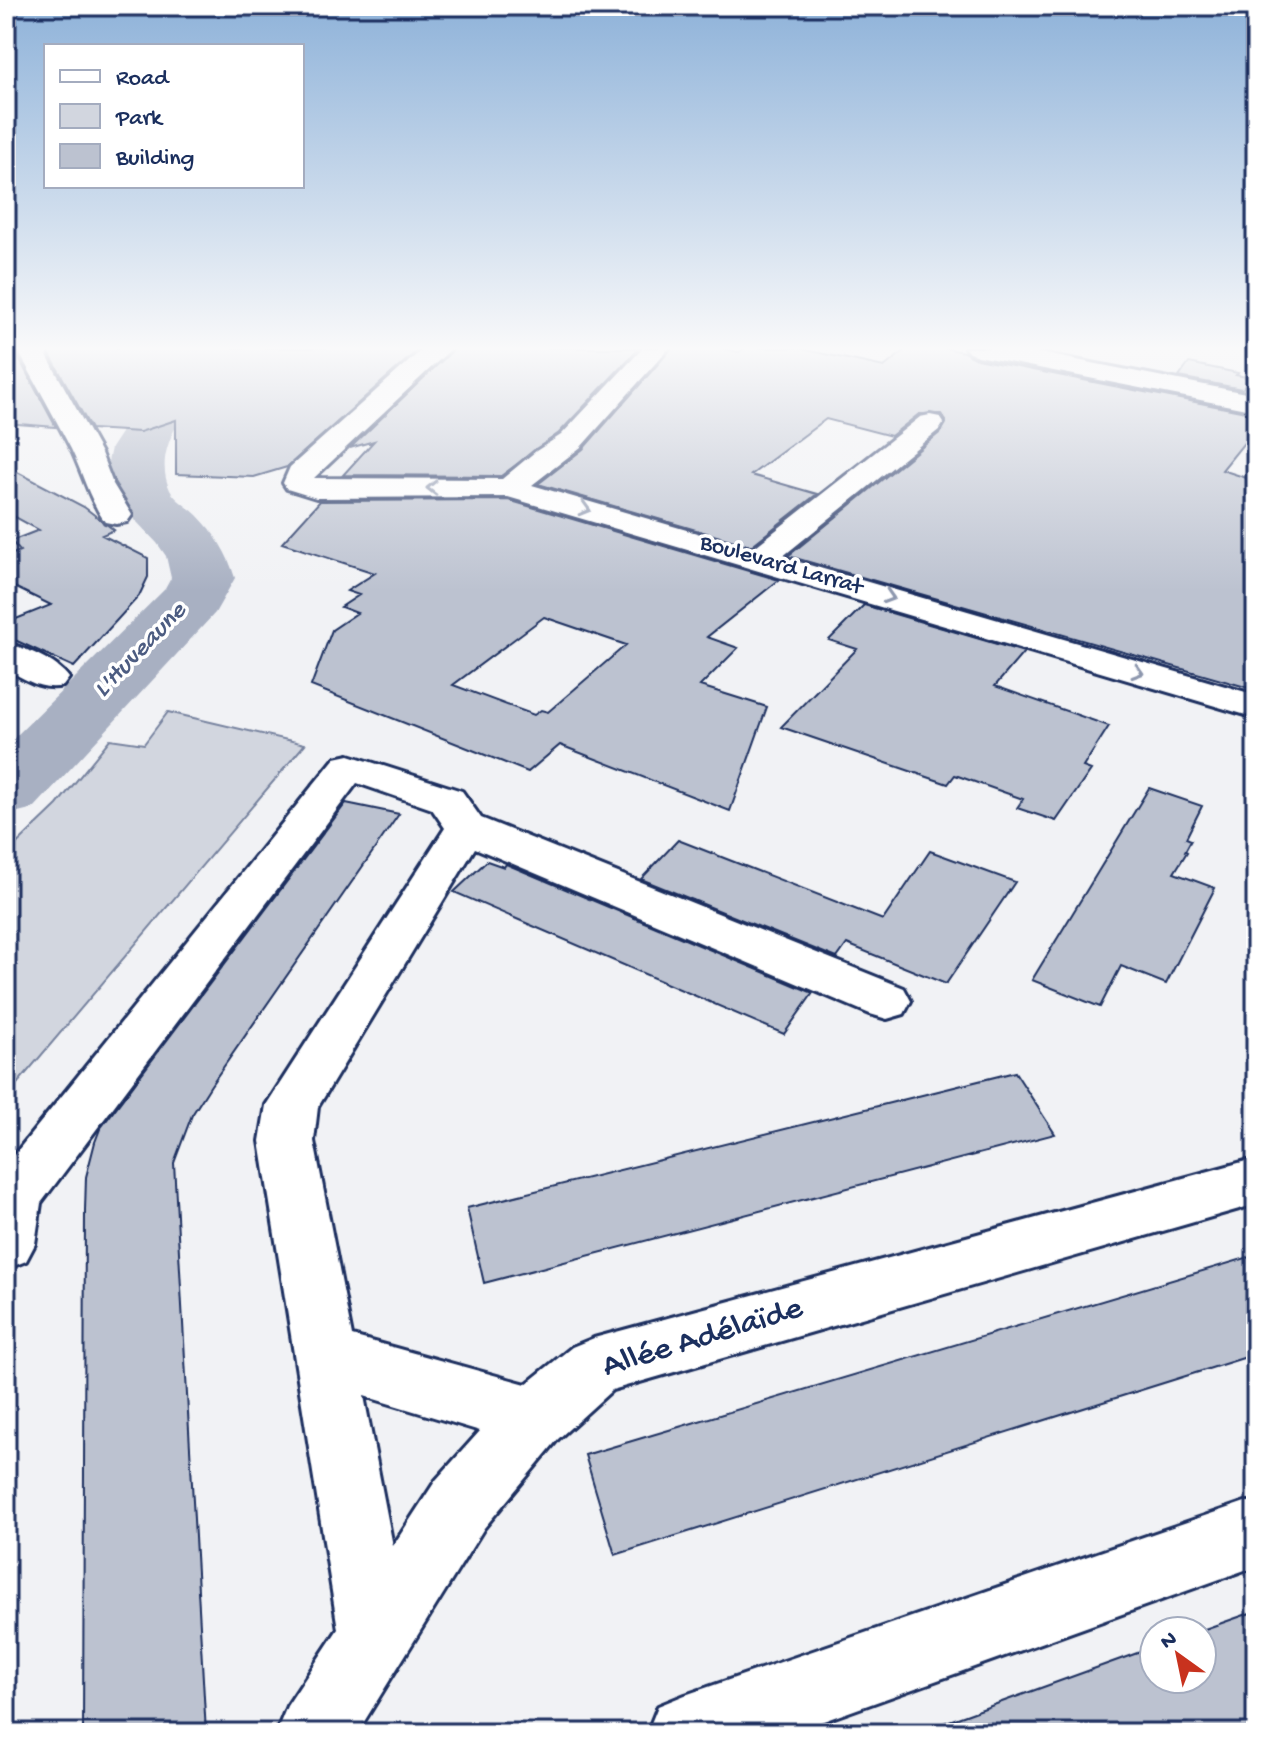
<svg xmlns="http://www.w3.org/2000/svg" width="1262" height="1739" viewBox="0 0 1262 1739" font-family="'Gochi Hand',sans-serif">
  <style>
    .green { fill: #d2d6df; stroke: #76829e; stroke-width: 2 }
    .lines { fill: none; stroke-linecap: round; stroke-linejoin: round }
    .river { fill: #a8b0c2; fill-rule: evenodd }
    .building { fill: #bcc2d0; stroke: #1b2f5e; stroke-width: 2; fill-rule: evenodd }
    .minor-casing { stroke: #1b2f5e; stroke-width: 6 }
    .minor { fill: #fff; fill-rule: evenodd }
    .oneway { stroke: #8d97ae }
    .labels { text-anchor: middle; dominant-baseline: central; stroke-width: 7; stroke-linejoin: round; paint-order: stroke }
    .far-street-label { font-size: 24px; fill: #1b2f5e; stroke: #fff }
    .far-water-label { font-size: 26px; font-style: italic; fill: #4c5c81; stroke: #fff }
    .near-street-label { font-size: 34px; fill: #1b2f5e; stroke: #fff }
  </style>
  <rect width="100%" height="100%" fill="#f1f2f5"/>
  <filter id="ink" filterUnits="userSpaceOnUse"><feTurbulence type="fractalNoise" baseFrequency=".0125" numOctaves="2"/><feDisplacementMap in="SourceGraphic" scale="16" xChannelSelector="R" yChannelSelector="G"/><feConvolveMatrix kernelMatrix="1 2 1 2 8 2 1 2 1" color-interpolation-filters="sRGB"/></filter>
  <g filter="url(#ink)">
    <path class="green" d="M 168,712 L 305,744 L 6,1097 L 6,854 L 57,805 L 110,739 L 144,744 Z"/>
    <g class="lines">
      <path class="river" d="M 197,348 L 254,348 C 239,370 211,379 194,400 C 174,425 155,459 170,490 C 175,500 189,507 197,515 C 215,533 228,554 235,578 L 215,613 L 34,808 L 6,815 L 6,746 L 165,589 L 171,578 L 166,556 L 157,543 L 115,499 L 107,466 L 111,448 L 155,381 Z"/>
    </g>
    <path class="building" d="M 6,348 L 18,348 L 18,357 L 56,427 L 6,423 Z
      M 49,348 L 420,348 L 287,467 L 254,477 L 176,474 L 176,420 L 140,432 L 91,429 L 50,355 Z
      M 455,348 L 639,348 L 559,433 L 501,476 L 343,475 L 374,441 L 350,448 Z
      M 672,348 L 720,348 L 739,352 L 745,348 L 797,348 L 884,367 L 908,348 L 943,348 L 964,352 L 977,359 L 1256,414 L 1256,428 L 1222,470 L 1256,481 L 1256,690 L 788,556 L 942,431 L 946,421 L 941,414 L 919,414 L 891,436 L 826,419 L 751,475 L 817,494 L 751,546 L 538,484 L 583,449 Z
      M 1189,363 L 1238,373 L 1236,375 L 1252,378 L 1242,389 L 1179,377 Z
      M 6,466 L 84,507 L 114,530 L 102,535 L 148,558 L 148,577 L 139,596 L 74,667 L 6,636 L 6,623 L 51,605 L 6,583 L 6,557 L 20,551 L 11,541 L 39,530 L 6,512 Z
      M 508,500 L 779,580 L 707,637 L 738,648 L 700,686 L 767,707 L 730,811 L 560,745 L 528,772 L 311,686 L 332,630 L 357,613 L 341,607 L 359,595 L 347,591 L 375,573 L 282,543 L 320,501 ZM 544,617 L 626,645 L 548,712 L 541,710 L 534,715 L 453,685 Z
      M 864,605 L 1024,652 L 995,686 L 1109,726 L 1083,767 L 1091,770 L 1056,821 L 1017,808 L 1023,799 L 955,775 L 948,784 L 781,727 L 857,649 L 829,640 Z
      M 1149,788 L 1202,806 L 1186,838 L 1191,840 L 1185,851 L 1187,852 L 1174,873 L 1215,888 L 1166,984 L 1121,966 L 1100,1007 L 1032,980 Z
      M 346,803 L 399,814 L 211,1085 L 192,1115 L 174,1163 L 206,1733 L 83,1733 L 85,1210 L 86,1177 L 95,1142 L 100,1129 Z
      M 678,840 L 883,920 L 930,851 L 1015,882 L 946,984 L 847,944 L 837,958 L 641,879 Z
      M 487,861 L 504,867 L 506,864 L 813,993 L 784,1034 L 454,892 Z
      M 1015,1072 L 1055,1134 L 484,1283 L 467,1208 Z
      M 1256,1255 L 1256,1354 L 615,1555 L 585,1455 Z
      M 1256,1611 L 1256,1733 L 931,1733 L 930,1728 L 1154,1647 L 1154,1679 L 1202,1679 L 1202,1631 L 1199,1631 Z"/>
    <g class="lines">
      <g class="minor-casing">
        <path id="minor" d="M 21,348 L 46,348 L 47,356 L 101,453 L 113,484 L 132,515 L 127,522 L 116,524 L 105,522 C 89,499 83,474 71,449 C 55,418 38,387 21,356 Z
          M 424,348 L 452,348 L 314,478 L 502,479 L 536,451 L 561,435 L 643,348 L 669,348 L 581,447 L 532,485 L 752,549 L 920,417 L 930,415 L 940,417 L 944,423 L 940,429 L 782,557 L 1256,695 L 1256,718 L 508,497 L 316,498 L 287,489 L 283,483 L 290,467 Z
          M 965,348 L 1015,348 L 1256,395 L 1256,411 L 978,356 L 969,353 Z
          M 6,643 C 26,648 57,661 69,678 L 63,686 C 41,691 25,679 6,669 Z
          M 349,755 L 462,791 L 481,818 L 904,988 L 911,1001 L 904,1014 L 887,1019 L 870,1014 L 475,848 L 318,1107 L 314,1141 L 352,1336 L 526,1384 L 572,1347 L 594,1338 L 1246,1161 L 1256,1161 L 1256,1207 L 1246,1207 L 612,1390 L 558,1439 L 484,1528 L 357,1733 L 276,1733 L 287,1706 L 338,1629 L 260,1141 L 266,1105 L 445,828 L 432,809 L 357,783 L 41,1203 L 35,1244 L 26,1261 L 6,1269 L 6,1165 L 335,758 ZM 364,1396 L 480,1431 L 436,1480 L 393,1546 Z
          M 1245,1502 L 1256,1502 L 1256,1570 L 1245,1570 L 790,1733 L 647,1733 L 658,1706 L 685,1695 Z"/>
      </g>
      <use href="#minor" class="minor"/>
    </g>
    <defs><path id="oneway-chevron" d="M-2-3.5L2.5 0L-2 3.5" fill="none" stroke-width="1.6" stroke-linecap="round" stroke-linejoin="round" transform="scale(2)"/></defs>
    <g class="oneway">
      <use href="#oneway-chevron" transform="translate(432 488) rotate(180)"/>
      <use href="#oneway-chevron" transform="translate(585 509) rotate(16)"/>
      <use href="#oneway-chevron" transform="translate(889 597) rotate(17)"/>
      <use href="#oneway-chevron" transform="translate(1138 672) rotate(17)"/>
    </g>
  </g>
  <linearGradient id="sky" x2="0" y2="1"><stop stop-color="#8eb2d9"/><stop offset="0.59" stop-color="#f9f9fa"/><stop offset="1" stop-color="#f9f9fa" stop-opacity="0"/></linearGradient>
  <rect width="1262" height="591" fill="url(#sky)"/>
  <g class="labels">
    <g class="far-street-label">
      <text transform="translate(781 566) rotate(16)">Boulevard Larrat</text>
    </g>
    <g class="far-water-label">
      <text transform="translate(141 651) rotate(-46)">L'Huveaune</text>
    </g>
    <g class="near-street-label">
      <text transform="translate(703 1339) rotate(-17)">Allée Adélaïde</text>
    </g>
  </g>
  <rect width="1262" height="1739" fill="none" stroke="#fff" stroke-width="32"/>
  <rect x="16" y="16" width="1230" height="1707" fill="none" stroke="#1b2f5e" stroke-width="3" filter="url(#ink)"/>
  <rect x="44" y="44" width="260" height="144" fill="#ffffff" stroke="#a4acbf" stroke-width="2"/>
  <rect x="60" y="70" width="40" height="12" fill="#ffffff" stroke="#a4acbf" stroke-width="2"/>
  <text x="116" y="84" font-size="24" fill="#1b2f5e">Road</text>
  <rect x="60" y="104" width="40" height="24" fill="#d2d6df" stroke="#a4acbf" stroke-width="2"/>
  <text x="116" y="124" font-size="24" fill="#1b2f5e">Park</text>
  <rect x="60" y="144" width="40" height="24" fill="#bcc2d0" stroke="#a4acbf" stroke-width="2"/>
  <text x="116" y="164" font-size="24" fill="#1b2f5e">Building</text>
  <g transform="translate(1178 1655) rotate(327)"><circle r="38" fill="#ffffff" stroke="#a4acbf" stroke-width="2"/>
  <path d="M0-6L14 30L0 20L-14 30Z" fill="#c8321e"/>
  <text y="-12" font-size="22" font-weight="bold" text-anchor="middle" fill="#1b2f5e">N</text>
  </g>
</svg>
